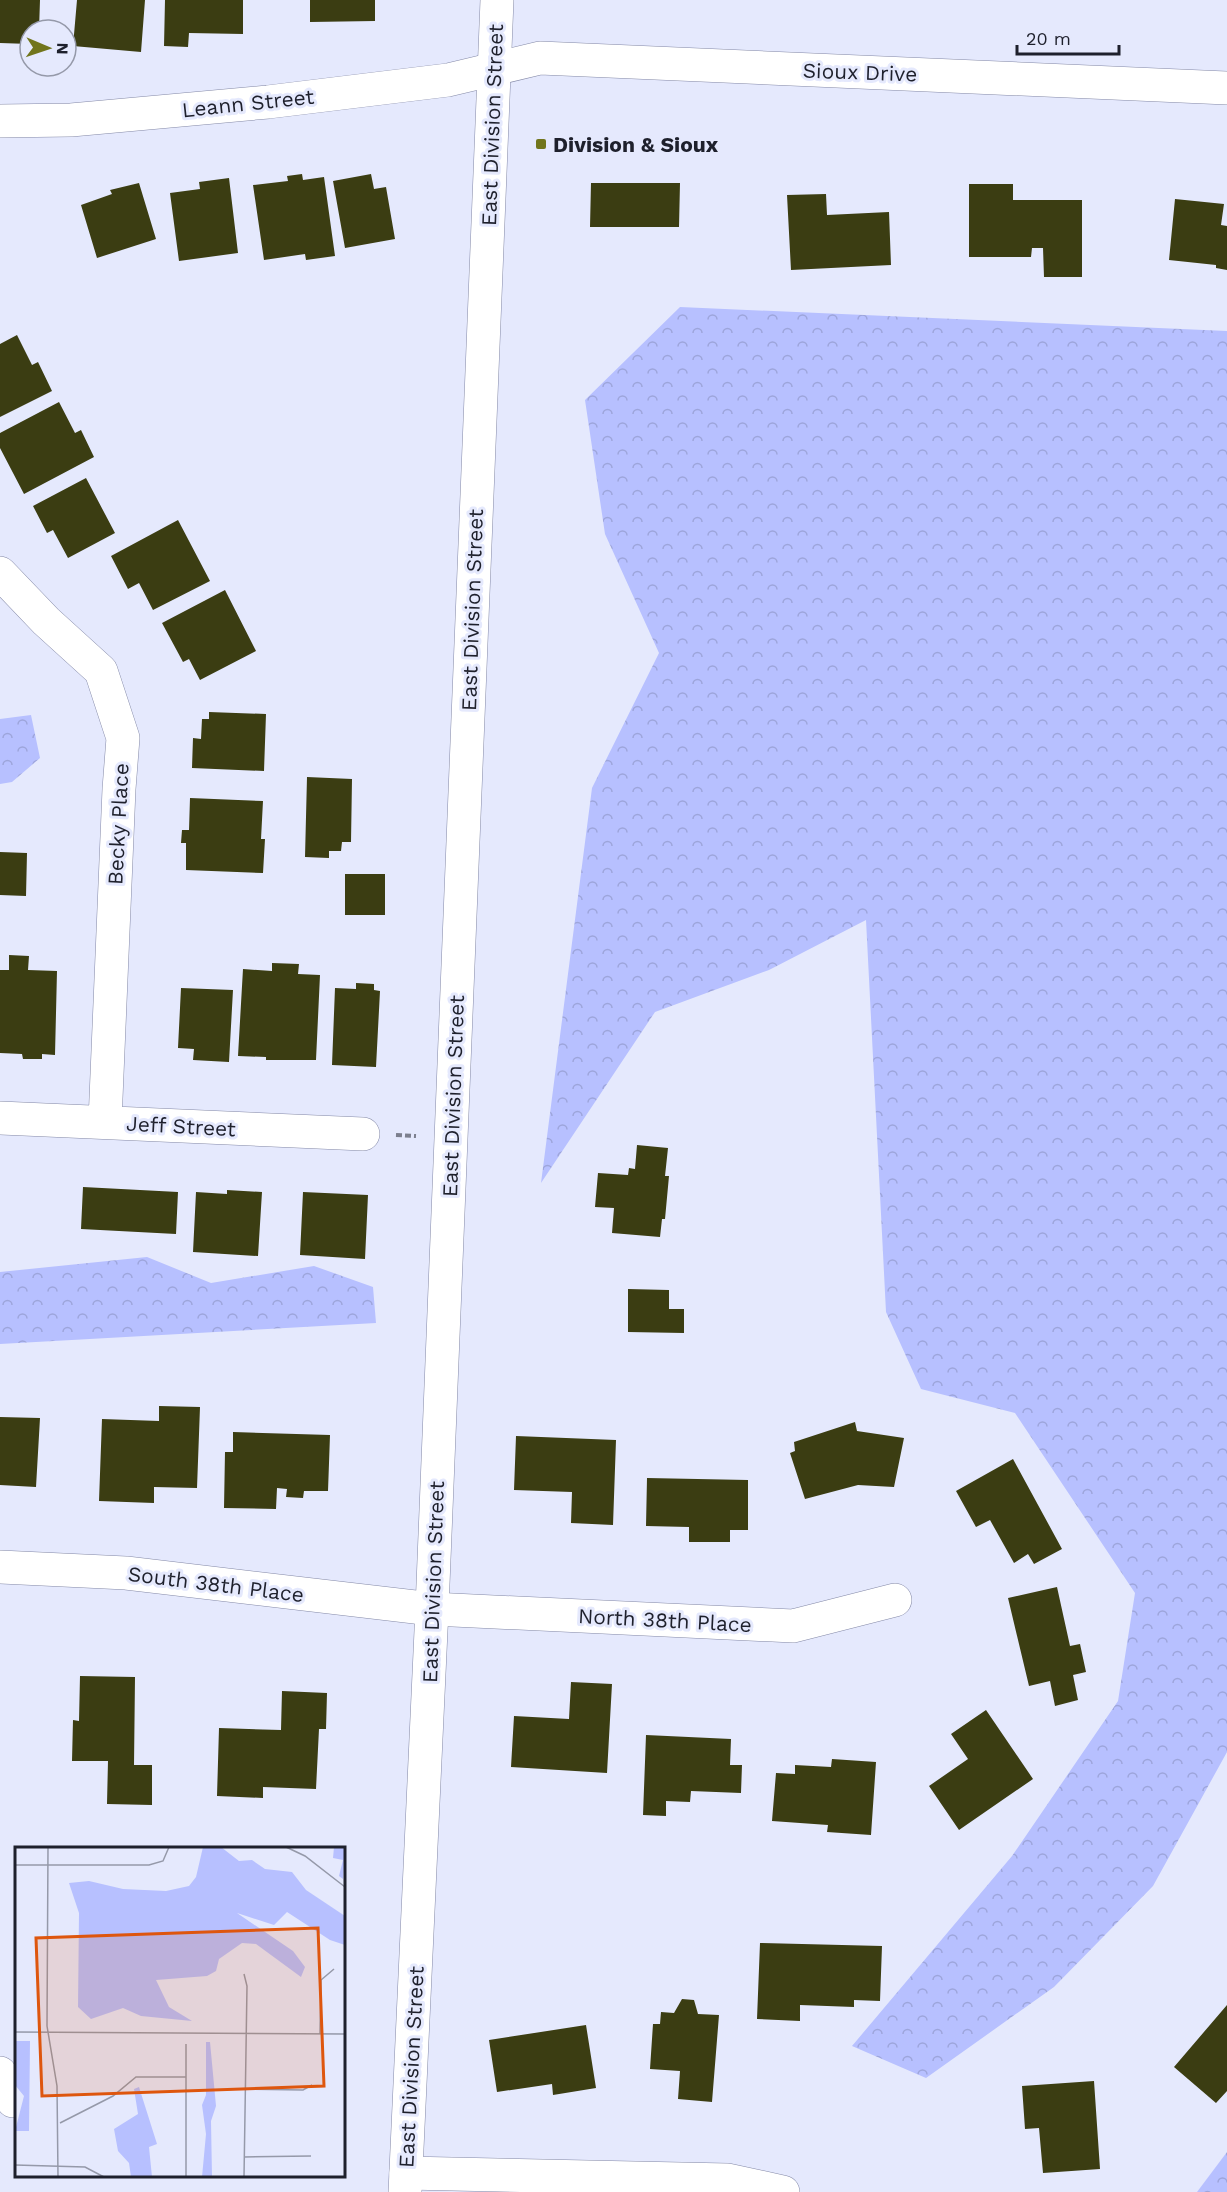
<svg xmlns="http://www.w3.org/2000/svg" width="1227" height="2192" viewBox="0 0 1227 2192" font-family="'Work Sans',sans-serif">
  <style>
    .forest { fill: url(#forest-crowns) }
    .building { fill: #3b3d12 }
    .lines { fill: none; stroke-linecap: round; stroke-linejoin: round }
    .street-casing { stroke: #8489a7; stroke-width: 34 }
    .secondary-casing { stroke: #8489a7; stroke-width: 34 }
    .path { stroke: #7c7f8e; stroke-width: 4; stroke-dasharray: 6 3; stroke-linecap: butt }
    .street { stroke: #fff; stroke-width: 33 }
    .secondary { stroke: #fff; stroke-width: 33 }
    .poi-dot { fill: #71751c; stroke: #e5e9fd; stroke-width: 2 }
    .labels { text-anchor: middle; dominant-baseline: central; stroke-width: 6; stroke-linejoin: round; paint-order: stroke }
    .street-label { font-size: 21px; fill: #1e202c; stroke: #e5e9fd }
    .poi-label { font-size: 21px; font-weight: bold; fill: #1e202c; stroke: #e5e9fd; text-anchor: start }
    .inset-road { fill: none; stroke: #9599a9; stroke-width: 1.5 }
    .view { fill: #de560e; fill-opacity: 0.15; stroke: #de560e; stroke-width: 3 }
    .inset-edge { fill: none; stroke: #1e202c; stroke-width: 3 }
  </style>
  <defs>
    <pattern id="forest-crowns" width="20" height="18" patternUnits="userSpaceOnUse" patternTransform="scale(1.5)"><rect width="20" height="18" fill="#b7c0ff"/><path d="M2 6a3 3 0 1 1 6 0M12 15a3 3 0 1 1 6 0" fill="none" stroke="#9da5db"/></pattern>
  </defs>
  <rect width="100%" height="100%" fill="#e5e9fd"/>
  <path class="forest" d="M 680,307 L 1227,331 L 1227,1752 L 1153,1886 L 1054,1987 L 926,2078 L 852,2046 L 1012,1856 L 1118,1701 L 1135,1593 L 1015,1413 L 921,1389 L 886,1312 L 866,920 L 769,970 L 655,1012 L 541,1183 L 592,788 L 659,653 L 605,534 L 585,400 Z
    M 31,715 L 40,758 L 12,782 L 0,784 L 0,719 Z
    M 147,1257 L 211,1283 L 314,1266 L 373,1287 L 376,1323 L 0,1344 L 0,1272 Z
    M 1227,2152 L 1227,2192 L 1197,2192 Z"/>
  <path class="building" d="M 0,0 L 40,0 L 39,30 L 30,30 L 30,44 L 0,43 Z
    M 77,0 L 145,0 L 141,52 L 73,46 Z
    M 165,0 L 243,0 L 243,34 L 189,33 L 188,47 L 164,46 Z
    M 310,0 L 375,0 L 375,21 L 310,22 Z
    M 302,174 L 303,180 L 324,177 L 335,256 L 306,260 L 305,254 L 264,260 L 253,185 L 288,181 L 287,176 Z
    M 371,174 L 374,189 L 386,187 L 395,239 L 345,248 L 333,181 Z
    M 229,178 L 238,253 L 179,261 L 170,193 L 200,189 L 199,182 Z
    M 139,183 L 156,239 L 97,258 L 81,205 L 112,194 L 110,190 Z
    M 591,183 L 680,183 L 679,227 L 590,227 Z
    M 969,184 L 1013,184 L 1013,200 L 1082,200 L 1082,277 L 1044,277 L 1043,248 L 1032,248 L 1031,257 L 969,257 Z
    M 826,194 L 827,215 L 889,212 L 891,265 L 791,270 L 787,195 Z
    M 1175,199 L 1224,204 L 1221,225 L 1227,226 L 1227,270 L 1216,268 L 1216,265 L 1169,260 Z
    M 17,335 L 32,365 L 38,362 L 52,391 L 0,417 L 0,344 Z
    M 59,402 L 75,433 L 81,430 L 94,457 L 24,494 L 0,448 L 0,433 Z
    M 86,478 L 115,533 L 68,558 L 53,530 L 47,533 L 33,506 Z
    M 178,520 L 210,581 L 153,610 L 139,583 L 128,589 L 111,556 Z
    M 225,590 L 256,651 L 200,680 L 189,659 L 183,662 L 162,623 Z
    M 209,712 L 266,714 L 264,771 L 192,768 L 193,738 L 201,739 L 202,719 L 209,719 Z
    M 307,777 L 352,779 L 351,842 L 342,842 L 341,851 L 329,851 L 329,858 L 305,857 Z
    M 190,798 L 263,801 L 261,839 L 265,839 L 263,873 L 186,870 L 186,843 L 181,843 L 182,830 L 189,830 Z
    M 0,852 L 27,853 L 26,896 L 0,895 Z
    M 345,874 L 385,874 L 385,915 L 345,915 Z
    M 9,955 L 29,956 L 28,970 L 57,971 L 55,1055 L 42,1054 L 42,1059 L 23,1059 L 22,1054 L 0,1053 L 0,970 L 9,970 Z
    M 272,963 L 299,964 L 298,974 L 320,975 L 316,1060 L 266,1060 L 266,1057 L 238,1056 L 243,969 L 272,971 Z
    M 356,983 L 374,984 L 374,990 L 380,991 L 376,1067 L 332,1065 L 335,988 L 356,989 Z
    M 181,988 L 233,990 L 229,1062 L 193,1060 L 194,1049 L 178,1048 Z
    M 637,1145 L 668,1148 L 665,1176 L 669,1176 L 665,1219 L 662,1219 L 660,1237 L 612,1233 L 614,1208 L 595,1207 L 598,1173 L 628,1175 L 629,1168 L 635,1169 Z
    M 83,1187 L 178,1192 L 176,1234 L 81,1229 Z
    M 227,1190 L 262,1192 L 258,1256 L 193,1252 L 196,1192 L 227,1194 Z
    M 303,1192 L 368,1195 L 365,1259 L 300,1255 Z
    M 628,1289 L 669,1290 L 669,1309 L 684,1309 L 684,1333 L 628,1332 Z
    M 159,1406 L 200,1407 L 197,1488 L 154,1487 L 154,1503 L 99,1501 L 102,1419 L 159,1421 Z
    M 0,1417 L 40,1418 L 36,1487 L 0,1485 Z
    M 855,1422 L 857,1431 L 904,1438 L 894,1487 L 858,1485 L 805,1499 L 790,1453 L 795,1451 L 794,1442 Z
    M 233,1432 L 330,1435 L 328,1491 L 304,1491 L 303,1498 L 286,1497 L 287,1489 L 277,1488 L 276,1509 L 224,1508 L 225,1452 L 233,1452 Z
    M 516,1436 L 616,1440 L 613,1525 L 571,1523 L 572,1492 L 514,1490 Z
    M 1013,1459 L 1062,1549 L 1034,1564 L 1028,1554 L 1014,1563 L 990,1520 L 976,1527 L 956,1491 Z
    M 647,1478 L 748,1480 L 748,1530 L 730,1530 L 730,1542 L 689,1542 L 689,1527 L 646,1526 Z
    M 1057,1587 L 1070,1646 L 1080,1644 L 1086,1672 L 1073,1675 L 1078,1700 L 1055,1706 L 1050,1681 L 1029,1686 L 1008,1598 Z
    M 80,1676 L 135,1677 L 134,1765 L 152,1765 L 152,1805 L 107,1804 L 108,1761 L 72,1761 L 73,1720 L 79,1721 Z
    M 571,1682 L 612,1684 L 607,1773 L 511,1767 L 514,1716 L 569,1719 Z
    M 282,1691 L 327,1693 L 326,1729 L 319,1729 L 316,1789 L 263,1787 L 263,1798 L 217,1796 L 219,1728 L 281,1730 Z
    M 986,1710 L 1033,1779 L 959,1830 L 929,1786 L 968,1759 L 951,1734 Z
    M 646,1735 L 731,1739 L 730,1765 L 742,1765 L 741,1793 L 691,1791 L 690,1802 L 666,1801 L 666,1816 L 643,1815 Z
    M 832,1759 L 876,1762 L 871,1835 L 827,1832 L 828,1825 L 772,1821 L 776,1773 L 795,1774 L 795,1765 L 831,1767 Z
    M 760,1943 L 882,1946 L 880,2001 L 854,2000 L 854,2007 L 800,2005 L 800,2021 L 757,2019 Z
    M 682,1999 L 694,2000 L 698,2014 L 719,2015 L 712,2102 L 678,2099 L 680,2071 L 650,2069 L 653,2024 L 660,2024 L 661,2012 L 674,2013 Z
    M 1227,2005 L 1227,2091 L 1216,2103 L 1174,2067 Z
    M 586,2025 L 596,2088 L 553,2095 L 552,2084 L 497,2092 L 489,2040 Z
    M 1094,2081 L 1100,2169 L 1043,2173 L 1039,2128 L 1025,2129 L 1022,2086 Z"/>
  <g class="lines">
    <g class="street-casing">
      <path id="street" d="M 0,121 L 71,120 L 268,102 L 448,80 L 540,58 L 1227,88
        M 0,573 L 46,621 L 101,671 L 123,738 L 119,789 L 105,1122
        M 0,1118 L 363,1134
        M 0,1567 L 126,1573 L 432,1609 L 793,1626 L 895,1600
        M 0,2073 L 13,2101
        M 406,2173 L 728,2180 L 783,2192"/>
    </g>
    <g class="secondary-casing">
      <path id="secondary" d="M 405,2192 L 432,1609 L 497,0"/>
    </g>
    <path class="path" d="M 396,1135 L 416,1136"/>
    <use href="#street" class="street"/>
    <use href="#secondary" class="secondary"/>
  </g>
  <rect class="poi-dot" x="535" y="138" width="12" height="12" rx="3"/>
  <g class="labels">
    <g class="street-label">
      <text transform="translate(860 72) rotate(2)">Sioux Drive</text>
      <text transform="translate(248 103) rotate(-6)">Leann Street</text>
      <text transform="translate(492 125) rotate(-88)">East Division Street</text>
      <text transform="translate(472 610) rotate(-88)">East Division Street</text>
      <text transform="translate(118 824) rotate(-87)">Becky Place</text>
      <text transform="translate(453 1096) rotate(-88)">East Division Street</text>
      <text transform="translate(181 1126) rotate(3)">Jeff Street</text>
      <text transform="translate(433 1582) rotate(-88)">East Division Street</text>
      <text transform="translate(216 1584) rotate(7)">South 38th Place</text>
      <text transform="translate(665 1620) rotate(3)">North 38th Place</text>
      <text transform="translate(411 2067) rotate(-87)">East Division Street</text>
    </g>
    <g class="poi-label">
      <text x="553" y="144">Division &amp; Sioux</text>
    </g>
  </g>
  <g transform="translate(15 1847)">
    <rect width="330" height="330" fill="#e5e9fd"/>
    <path d="M 0,194 L 15,194 L 14,284 L 0,284 L 9,249 L 0,238 Z" fill="#b7c0ff"/>
    <path d="M 188,0 L 206,0 L 224,14 L 237,13 L 250,22 L 277,25 L 291,43 L 330,69 L 330,98 L 315,93 L 272,65 L 259,78 L 222,66 L 278,104 L 290,120 L 286,130 L 241,97 L 227,96 L 204,112 L 201,124 L 192,129 L 141,133 L 154,160 L 177,174 L 126,169 L 108,161 L 76,172 L 63,160 L 64,66 L 54,36 L 74,34 L 108,42 L 151,44 L 174,39 L 181,30 ZM 319,0 L 330,0 L 328,32 L 324,29 L 328,13 L 318,11 ZM 191,195 L 195,195 L 201,259 L 196,274 L 197,330 L 187,330 L 191,287 L 187,258 L 191,248 ZM 124,240 L 142,297 L 134,300 L 137,330 L 116,330 L 114,316 L 103,304 L 99,282 L 123,267 L 119,242 Z" fill="#b7c0ff"/>
    <path class="inset-road" d="M 33,0 L 32,179 L 42,239 L 43,330M 271,0 L 290,9 L 330,40M 0,18 L 134,18 L 148,14 L 154,0M 229,127 L 232,139 L 229,330M 0,185 L 330,187M 305,187 L 306,133 L 319,122M 228,242 L 288,243 L 297,238M 45,276 L 98,249 L 121,230 L 171,230M 229,310 L 296,309M 0,318 L 70,320 L 89,330M 171,330 L 171,197"/>
    <path class="view" d="M 303,81 L 309,239 L 27,249 L 21,91 Z"/>
    <rect width="330" height="330" class="inset-edge"/>
  </g>
  <g transform="translate(48 48) rotate(92)"><circle r="28" fill="#e5e9fd" stroke="#9599a9" stroke-width="1.5"/>
  <path d="M0-4.5L10 22L0 15L-10 22Z" fill="#71751c"/>
  <text y="-9" font-size="16" font-weight="bold" text-anchor="middle" fill="#1e202c">N</text>
  </g>
  <path d="M1017 45v9h102v-9" fill="none" stroke="#1e202c" stroke-width="3"/>
  <text x="1026" y="45" font-size="18" fill="#1e202c" stroke="#e5e9fd" stroke-width="4.5" paint-order="stroke">20 m</text>
</svg>
